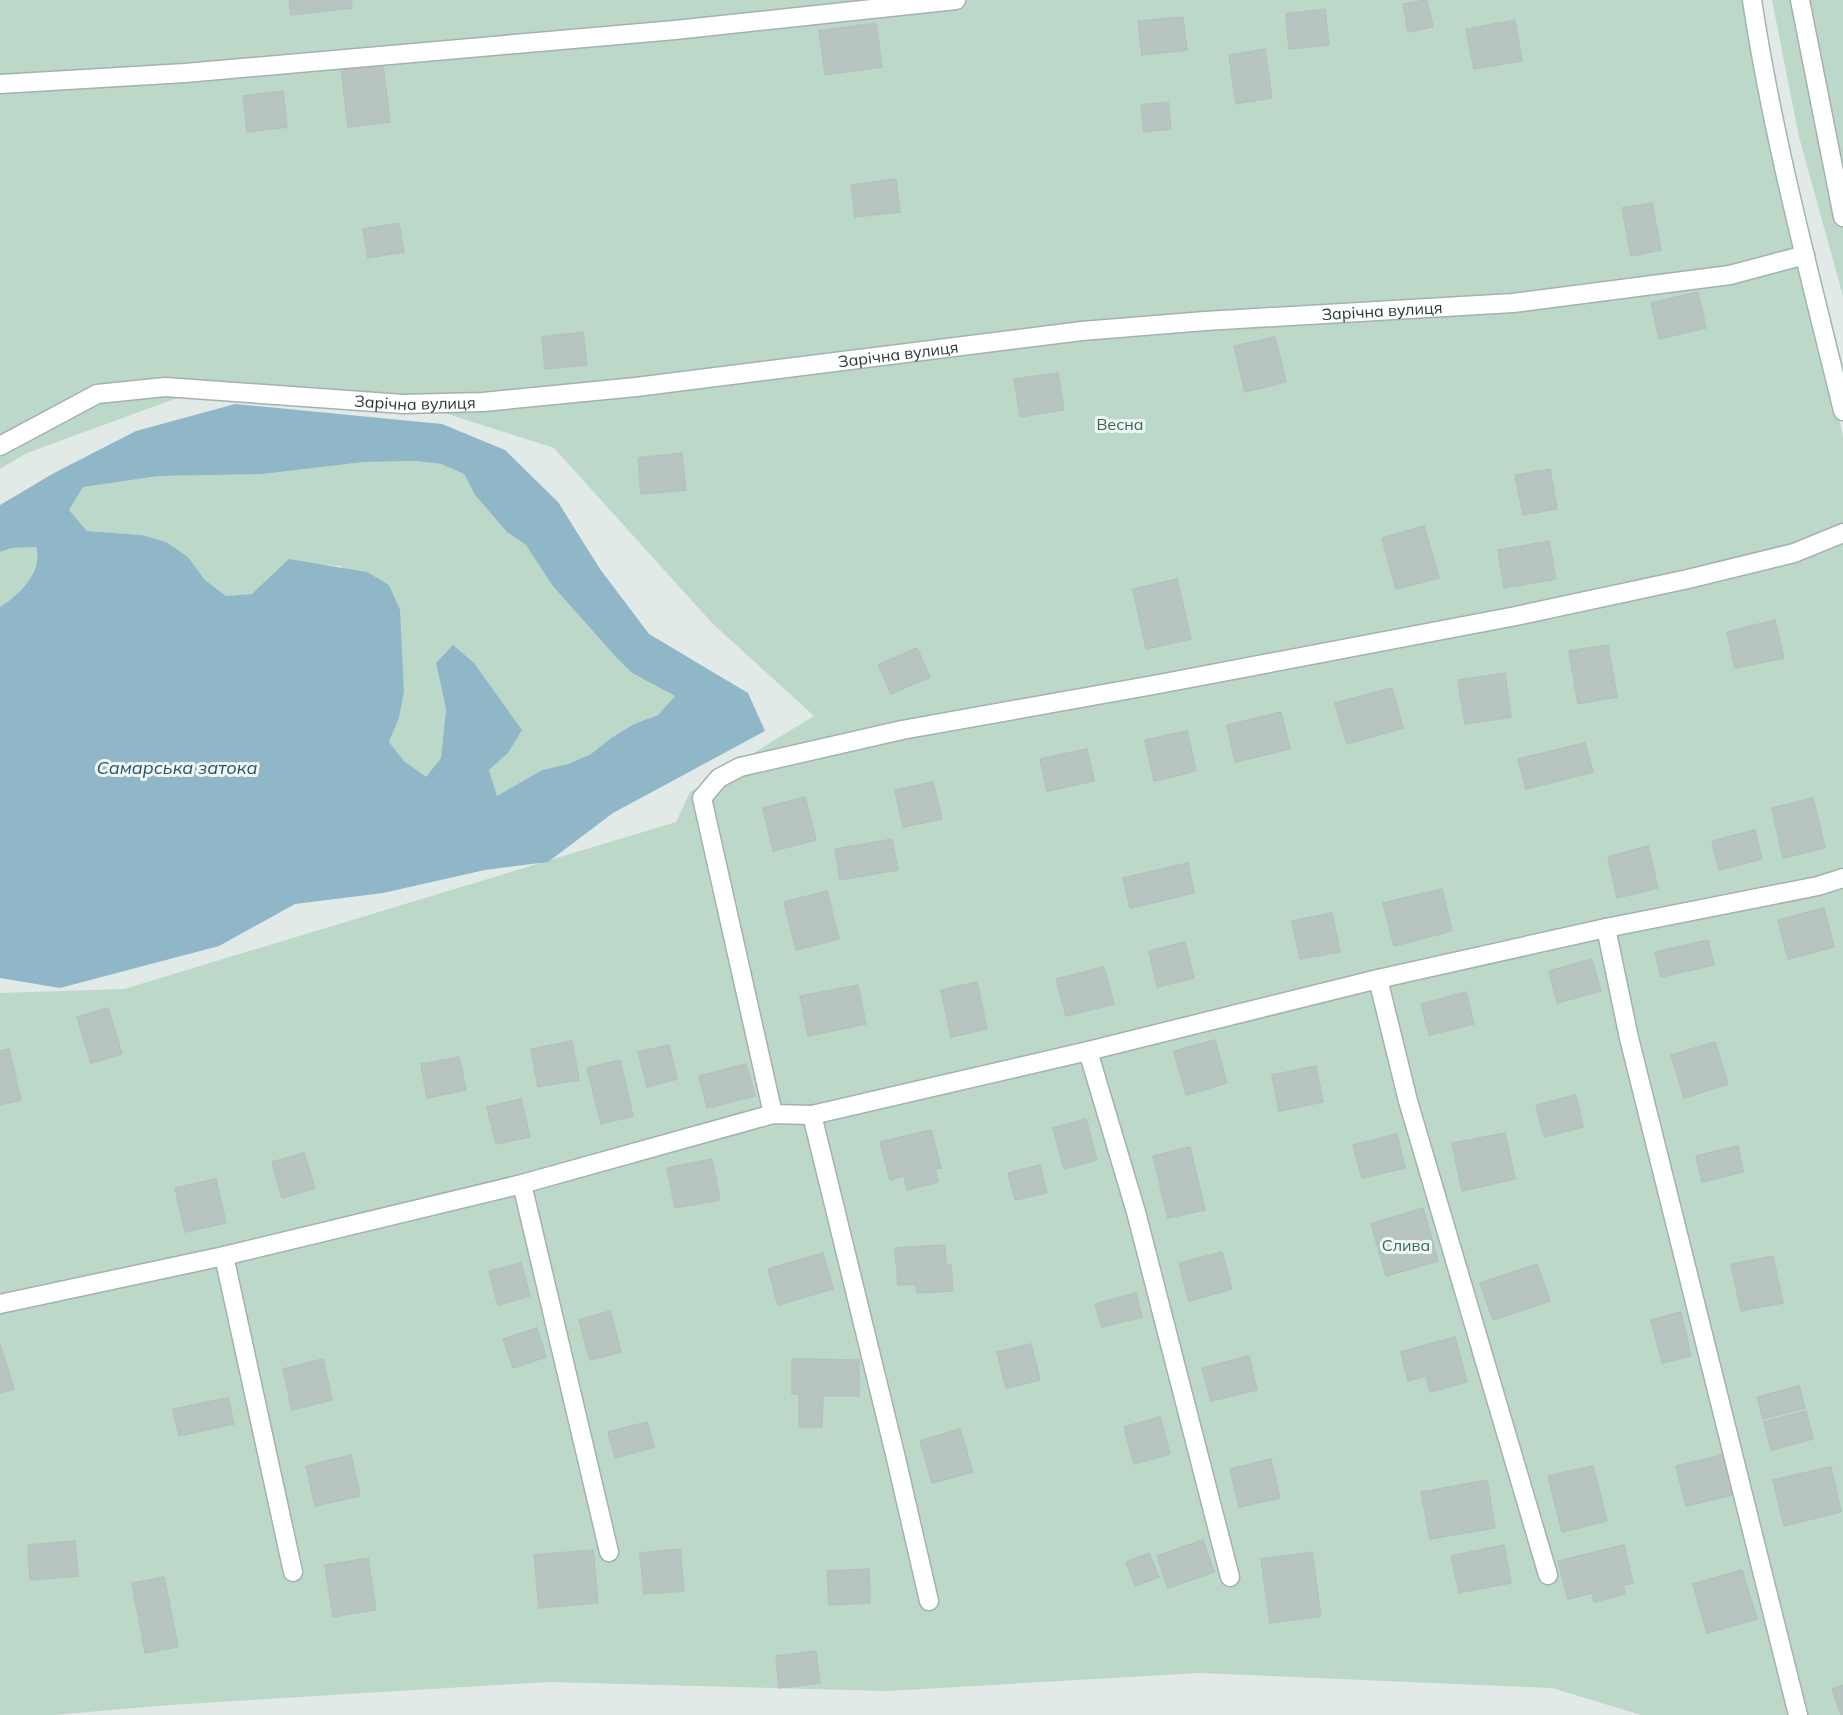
<svg xmlns="http://www.w3.org/2000/svg" width="1843" height="1715" viewBox="0 0 1843 1715" font-family="Mulish,sans-serif">
  <style>
    .green { fill: #bcd8c8 }
    .water { fill: #8fb7c8; fill-rule: evenodd }
    .building { fill: #b7c4c0; stroke: #b4c2bf; stroke-width: 1.5 }
    .lines { fill: none; stroke-linecap: round; stroke-linejoin: round }
    .lane-casing { stroke: #a5b1ae; stroke-width: 21 }
    .secondary-casing { stroke: #a2b4b0; stroke-width: 21 }
    .lane { stroke: #fff; stroke-width: 18 }
    .secondary { stroke: #fff; stroke-width: 18 }
    .labels { text-anchor: middle; dominant-baseline: central; stroke-width: 6; stroke-linejoin: round; paint-order: stroke }
    .street-label { font-size: 16px; fill: #243836; stroke: #f1f7f5 }
    .park-label { font-size: 16px; fill: #336a51; stroke: #f1f7f5 }
    .water-label { font-size: 18px; font-style: italic; fill: #25566c; stroke: #f1f7f5 }
  </style>
  <rect width="100%" height="100%" fill="#e1eae7"/>
  <path class="green" d="M 0,0 L 1748,0 L 1843,436 L 1843,1715 L 1641,1715 L 1552,1688 L 1199,1673 L 888,1691 L 548,1682 L 169,1705 L 54,1715 L 0,1715 L 0,993 L 124,989 L 676,822 L 690,792 L 814,716 L 712,623 L 554,448 L 379,392 L 218,383 L 27,453 L 0,469 Z
    M 1772,0 L 1843,0 L 1843,296 L 1799,137 Z
    M 416,461 L 441,464 L 464,474 L 475,495 L 507,532 L 526,545 L 552,585 L 632,673 L 675,696 L 658,715 L 634,724 L 611,738 L 591,754 L 568,764 L 542,770 L 497,797 L 489,770 L 508,753 L 521,729 L 474,663 L 436,663 L 446,709 L 441,758 L 426,778 L 404,761 L 389,742 L 399,718 L 404,691 L 401,664 L 341,566 L 315,564 L 252,594 L 226,596 L 205,580 L 188,557 L 142,535 L 87,531 L 69,510 L 83,487 L 159,476 L 263,474 L 364,462 Z
    M 36,547 C 42,572 20,594 0,607 L 0,552 L 12,548 Z"/>
  <path class="water" d="M 235,404 L 442,424 L 505,450 L 558,502 L 600,569 L 649,634 L 748,693 L 765,731 L 613,813 L 548,862 L 485,870 L 383,893 L 295,904 L 219,946 L 60,988 L 0,978 L 0,607 C 20,594 43,572 36,547 L 12,548 L 0,552 L 0,505 L 54,473 L 136,431 ZM 416,461 L 441,464 L 464,474 L 475,495 L 507,532 L 526,545 L 552,585 L 615,656 L 632,673 L 675,696 L 658,715 L 634,724 L 611,738 L 591,754 L 568,764 L 542,770 L 497,796 L 489,770 L 508,753 L 522,730 L 474,663 L 453,645 L 436,663 L 446,709 L 441,758 L 426,777 L 404,761 L 389,742 L 399,718 L 404,692 L 400,610 L 389,585 L 367,572 L 289,559 L 252,594 L 226,596 L 205,580 L 188,557 L 166,542 L 142,535 L 87,531 L 69,510 L 83,487 L 159,476 L 263,474 L 364,462 Z"/>
  <path class="building" d="M 289,0 L 351,0 L 352,8 L 291,15 Z
    M 1427,0 L 1433,27 L 1408,32 L 1403,4 Z
    M 1325,9 L 1329,45 L 1289,49 L 1286,14 Z
    M 1183,17 L 1187,50 L 1142,55 L 1138,21 Z
    M 1515,20 L 1522,61 L 1474,69 L 1466,29 Z
    M 876,23 L 882,67 L 825,75 L 819,31 Z
    M 1265,49 L 1272,98 L 1236,104 L 1229,55 Z
    M 383,65 L 390,122 L 348,127 L 341,69 Z
    M 283,91 L 287,127 L 247,132 L 243,96 Z
    M 1168,102 L 1171,129 L 1144,132 L 1141,105 Z
    M 896,179 L 900,212 L 855,217 L 851,185 Z
    M 1652,203 L 1661,250 L 1631,256 L 1622,208 Z
    M 399,223 L 404,252 L 368,258 L 363,229 Z
    M 1698,292 L 1706,328 L 1659,339 L 1651,303 Z
    M 583,332 L 587,365 L 545,369 L 542,337 Z
    M 1275,337 L 1286,382 L 1245,392 L 1234,346 Z
    M 1058,373 L 1064,410 L 1020,417 L 1014,379 Z
    M 682,453 L 686,490 L 641,494 L 638,458 Z
    M 1550,469 L 1557,509 L 1523,515 L 1515,475 Z
    M 1424,526 L 1439,578 L 1396,589 L 1382,538 Z
    M 1549,541 L 1556,579 L 1504,588 L 1498,550 Z
    M 1177,579 L 1191,639 L 1146,649 L 1133,589 Z
    M 1775,620 L 1784,658 L 1735,668 L 1727,632 Z
    M 1608,645 L 1617,697 L 1578,704 L 1569,651 Z
    M 917,648 L 930,677 L 891,694 L 878,665 Z
    M 1505,673 L 1511,717 L 1465,724 L 1458,680 Z
    M 1392,688 L 1403,728 L 1347,744 L 1335,703 Z
    M 1281,712 L 1290,749 L 1235,762 L 1227,725 Z
    M 1187,731 L 1196,771 L 1154,781 L 1145,740 Z
    M 1585,743 L 1593,772 L 1526,789 L 1518,759 Z
    M 1087,749 L 1094,781 L 1047,791 L 1040,759 Z
    M 933,782 L 942,819 L 903,827 L 895,790 Z
    M 805,797 L 816,840 L 773,851 L 763,808 Z
    M 1813,798 L 1825,848 L 1783,858 L 1772,808 Z
    M 1755,830 L 1762,859 L 1719,870 L 1712,841 Z
    M 892,839 L 898,870 L 840,880 L 835,849 Z
    M 1648,846 L 1658,888 L 1617,898 L 1608,857 Z
    M 1188,863 L 1194,893 L 1130,908 L 1123,878 Z
    M 1442,889 L 1452,931 L 1394,946 L 1383,903 Z
    M 827,891 L 839,939 L 796,950 L 784,902 Z
    M 1824,908 L 1834,947 L 1788,959 L 1778,920 Z
    M 1332,913 L 1340,952 L 1300,959 L 1292,921 Z
    M 1708,940 L 1714,965 L 1661,977 L 1655,952 Z
    M 1185,942 L 1194,978 L 1157,987 L 1149,951 Z
    M 1592,959 L 1601,991 L 1557,1003 L 1549,971 Z
    M 1104,967 L 1114,1004 L 1066,1016 L 1056,979 Z
    M 977,982 L 987,1029 L 951,1037 L 941,990 Z
    M 858,985 L 866,1024 L 808,1036 L 800,996 Z
    M 1466,992 L 1474,1024 L 1429,1035 L 1421,1004 Z
    M 108,1008 L 122,1054 L 91,1063 L 77,1017 Z
    M 1215,1040 L 1227,1083 L 1186,1095 L 1174,1051 Z
    M 572,1041 L 579,1080 L 538,1087 L 531,1049 Z
    M 1715,1042 L 1728,1084 L 1684,1098 L 1671,1055 Z
    M 669,1045 L 677,1079 L 647,1087 L 638,1052 Z
    M 9,1049 L 21,1100 L 0,1105 L 0,1051 Z
    M 459,1057 L 466,1090 L 427,1098 L 421,1064 Z
    M 620,1060 L 633,1116 L 601,1124 L 587,1068 Z
    M 746,1064 L 755,1096 L 707,1108 L 699,1076 Z
    M 1316,1066 L 1323,1102 L 1279,1111 L 1272,1075 Z
    M 1576,1095 L 1583,1127 L 1544,1137 L 1536,1105 Z
    M 521,1099 L 530,1137 L 496,1144 L 487,1107 Z
    M 1086,1119 L 1097,1160 L 1064,1169 L 1053,1128 Z
    M 931,1130 L 941,1168 L 935,1169 L 938,1182 L 907,1190 L 904,1176 L 890,1180 L 880,1142 Z
    M 1505,1133 L 1515,1179 L 1462,1191 L 1452,1143 Z
    M 1397,1134 L 1405,1168 L 1362,1178 L 1353,1145 Z
    M 1738,1146 L 1743,1172 L 1702,1182 L 1696,1156 Z
    M 1190,1147 L 1205,1210 L 1168,1218 L 1153,1156 Z
    M 304,1153 L 315,1188 L 282,1198 L 272,1162 Z
    M 712,1159 L 720,1200 L 675,1208 L 667,1168 Z
    M 1040,1165 L 1047,1193 L 1015,1200 L 1008,1173 Z
    M 216,1179 L 226,1223 L 185,1232 L 175,1188 Z
    M 1423,1208 L 1438,1261 L 1386,1276 L 1371,1224 Z
    M 945,1245 L 946,1265 L 951,1265 L 953,1291 L 917,1293 L 916,1284 L 898,1285 L 895,1248 Z
    M 1222,1252 L 1232,1289 L 1189,1301 L 1179,1263 Z
    M 823,1253 L 833,1289 L 778,1305 L 768,1269 Z
    M 1773,1256 L 1783,1303 L 1741,1311 L 1731,1264 Z
    M 521,1263 L 530,1296 L 498,1305 L 489,1271 Z
    M 1537,1264 L 1550,1301 L 1493,1320 L 1480,1283 Z
    M 1136,1293 L 1142,1317 L 1102,1327 L 1095,1304 Z
    M 610,1311 L 621,1352 L 590,1360 L 579,1320 Z
    M 1681,1312 L 1691,1356 L 1662,1363 L 1651,1320 Z
    M 537,1328 L 546,1357 L 513,1368 L 503,1339 Z
    M 1455,1337 L 1467,1382 L 1430,1392 L 1426,1376 L 1408,1381 L 1401,1352 Z
    M 0,1344 L 14,1389 L 0,1393 Z
    M 1031,1344 L 1040,1380 L 1006,1388 L 997,1352 Z
    M 1249,1356 L 1257,1390 L 1211,1401 L 1202,1368 Z
    M 323,1359 L 332,1400 L 292,1410 L 283,1369 Z
    M 792,1359 L 859,1360 L 859,1396 L 823,1396 L 822,1427 L 799,1427 L 799,1394 L 792,1394 Z
    M 1799,1386 L 1805,1408 L 1763,1419 L 1757,1397 Z
    M 228,1398 L 234,1424 L 179,1436 L 173,1409 Z
    M 1806,1411 L 1813,1439 L 1771,1450 L 1764,1422 Z
    M 1160,1417 L 1170,1454 L 1134,1464 L 1124,1427 Z
    M 647,1422 L 654,1447 L 615,1458 L 608,1432 Z
    M 960,1429 L 973,1472 L 932,1483 L 920,1441 Z
    M 351,1455 L 360,1496 L 315,1506 L 306,1466 Z
    M 1723,1455 L 1732,1495 L 1686,1506 L 1676,1466 Z
    M 1271,1459 L 1280,1498 L 1239,1507 L 1230,1469 Z
    M 1593,1466 L 1607,1521 L 1562,1532 L 1548,1476 Z
    M 1831,1467 L 1841,1512 L 1784,1526 L 1773,1480 Z
    M 1487,1480 L 1495,1528 L 1430,1539 L 1421,1492 Z
    M 1203,1540 L 1214,1572 L 1168,1588 L 1157,1556 Z
    M 75,1541 L 78,1576 L 30,1580 L 28,1545 Z
    M 1504,1545 L 1511,1583 L 1459,1593 L 1451,1556 Z
    M 1624,1545 L 1633,1583 L 1623,1585 L 1625,1594 L 1594,1602 L 1592,1593 L 1568,1599 L 1558,1561 Z
    M 680,1549 L 684,1591 L 644,1594 L 640,1553 Z
    M 593,1550 L 598,1603 L 539,1608 L 534,1555 Z
    M 1312,1552 L 1321,1616 L 1270,1623 L 1261,1559 Z
    M 1149,1553 L 1159,1577 L 1135,1586 L 1126,1562 Z
    M 368,1558 L 376,1610 L 333,1617 L 325,1565 Z
    M 869,1569 L 870,1603 L 829,1605 L 827,1571 Z
    M 1742,1570 L 1757,1619 L 1707,1633 L 1693,1584 Z
    M 164,1577 L 178,1647 L 145,1653 L 132,1583 Z
    M 816,1651 L 820,1683 L 779,1688 L 776,1656 Z
    M 1843,1685 L 1843,1715 L 1841,1715 L 1832,1689 Z"/>
  <g class="lines">
    <g class="lane-casing">
      <g id="lane">
        <path d="M 1800,0 L 1843,217"/>
        <path d="M 0,84 L 185,73 L 675,30 L 956,0"/>
        <path id="s1" d="M 0,446 L 97,394 L 165,387 L 403,404 L 483,402 L 636,387 L 1082,331 L 1205,321 L 1513,303 L 1730,275 L 1805,255"/>
        <path d="M 1606,928 L 1629,1038 L 1798,1715"/>
        <path d="M 1378,979 L 1408,1101 L 1548,1575"/>
        <path d="M 1088,1051 L 1136,1212 L 1230,1577"/>
        <path d="M 773,1114 L 702,798 L 719,778 L 740,767 L 902,730 L 1159,684 L 1516,616 L 1688,579 L 1794,553 L 1843,533"/>
        <path d="M 812,1115 L 895,1454 L 929,1601"/>
        <path d="M 522,1184 L 609,1552"/>
        <path d="M 224,1256 L 293,1572"/>
        <path d="M 0,1304 L 224,1256 L 522,1184 L 773,1114 L 812,1115 L 1088,1051 L 1378,979 L 1606,928 L 1818,886 L 1843,878"/>
      </g>
    </g>
    <g class="secondary-casing">
      <path id="secondary" d="M 1752,0 C 1773,139 1810,275 1843,411"/>
    </g>
    <use href="#lane" class="lane"/>
    <use href="#secondary" class="secondary"/>
  </g>
  <g class="labels">
    <g class="street-label">
      <text stroke="none"><textPath href="#s1" startOffset="1401">Зарічна вулиця</textPath></text>
      <text stroke="none"><textPath href="#s1" startOffset="915">Зарічна вулиця</textPath></text>
      <text stroke="none"><textPath href="#s1" startOffset="429">Зарічна вулиця</textPath></text>
    </g>
    <g class="park-label">
      <text x="1120" y="424">Весна</text>
      <text x="1406" y="1245">Слива</text>
    </g>
    <g class="water-label">
      <text x="177" y="767">Самарська затока</text>
    </g>
  </g>
</svg>
